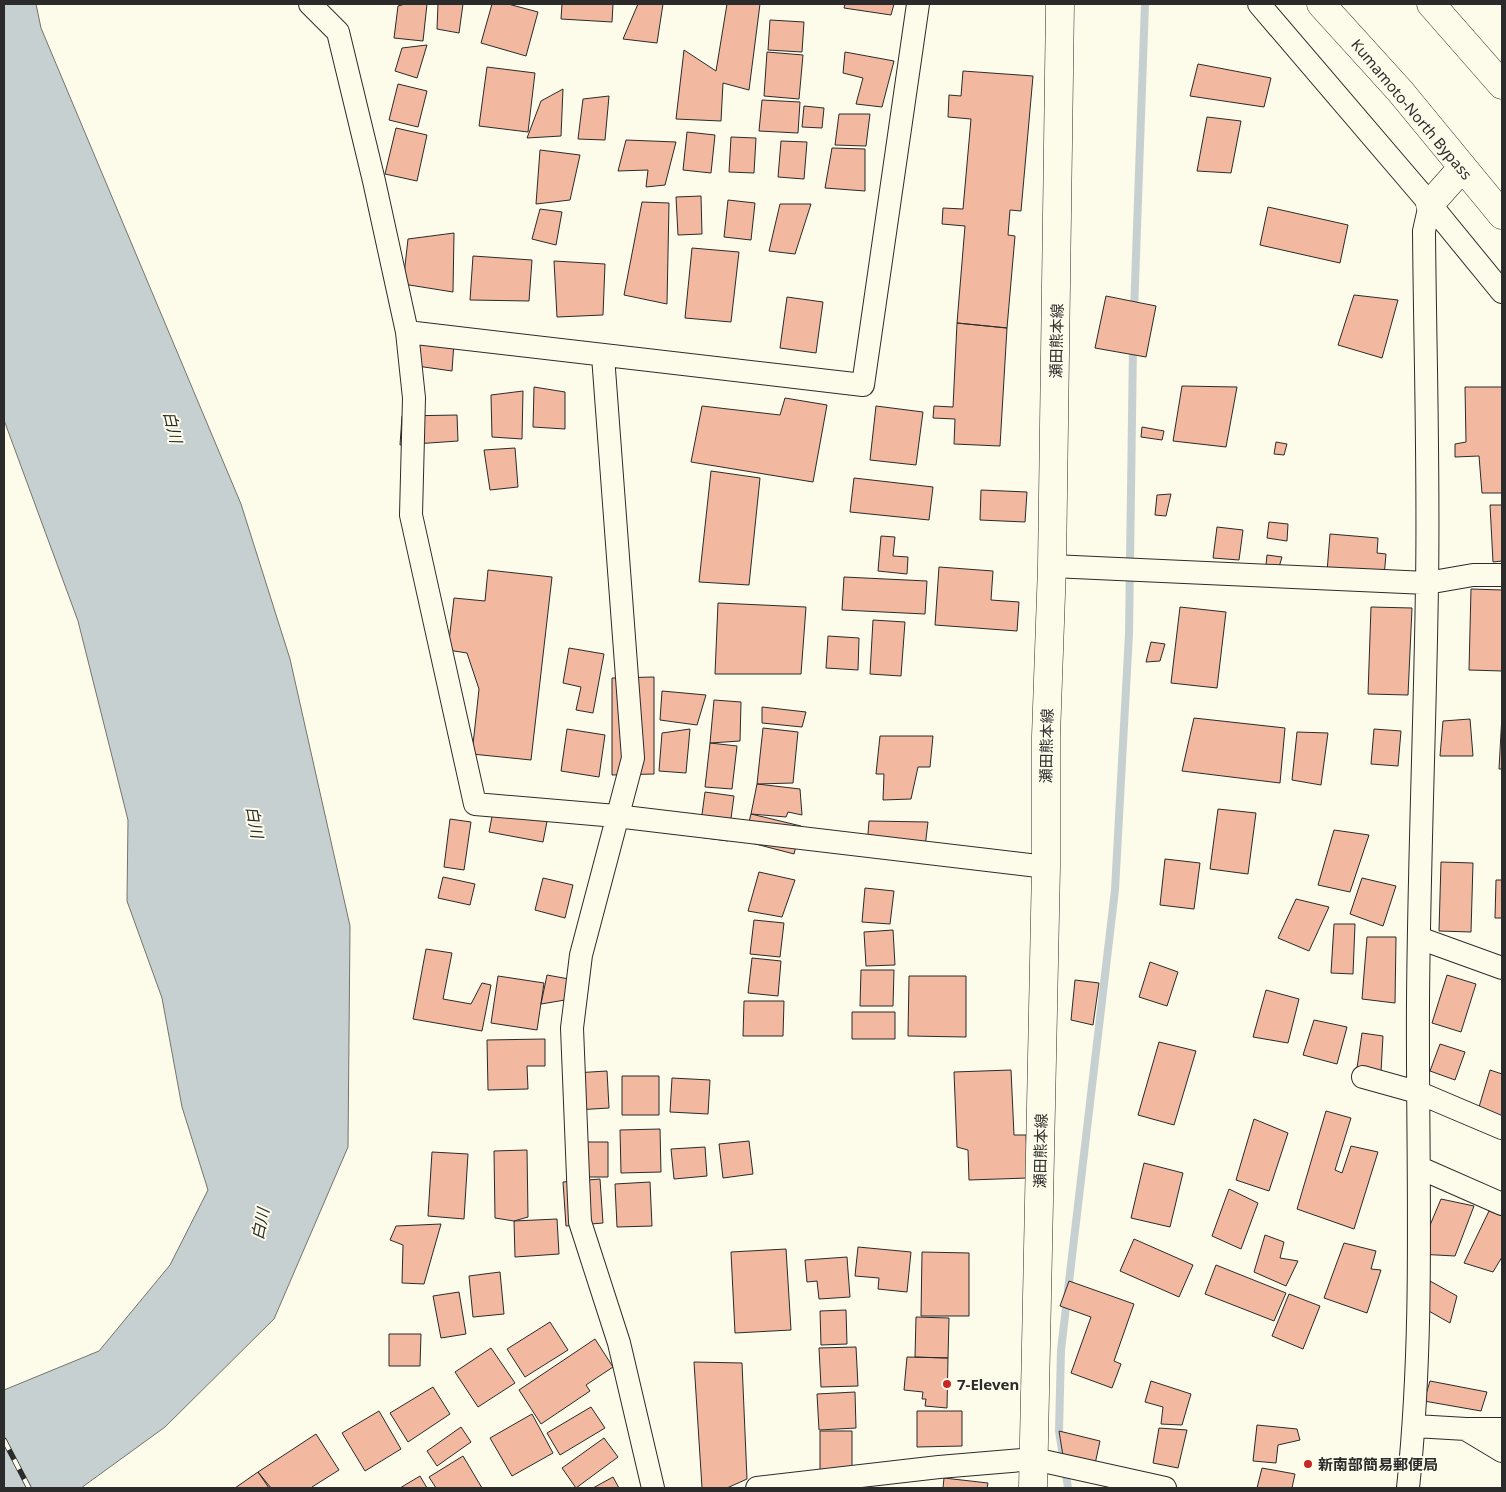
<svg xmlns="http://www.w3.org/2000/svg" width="1506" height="1492" viewBox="0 0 1506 1492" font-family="'Noto Sans','Noto Sans JP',sans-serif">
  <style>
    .water { fill: #c7d0d0; stroke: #74746e }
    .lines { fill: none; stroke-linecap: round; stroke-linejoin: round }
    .stream { stroke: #c7d0d0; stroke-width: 8 }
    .building { fill: #f2b8a0; stroke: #2b2b2b }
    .minor-casing { stroke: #2b2b2b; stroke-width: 24 }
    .secondary-casing { stroke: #2b2b2b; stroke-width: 29 }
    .trunk-casing { stroke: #2b2b2b; stroke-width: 29 }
    .minor { stroke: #fdfbea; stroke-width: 22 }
    .secondary { stroke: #fdfbea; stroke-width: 28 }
    .trunk { stroke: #fdfbea; stroke-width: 28 }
    .rail-casing { stroke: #2b2b2b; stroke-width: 5.5 }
    .rail { stroke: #fdfbea; stroke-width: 4; stroke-dasharray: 11; stroke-linecap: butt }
    .poi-dot { fill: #c62828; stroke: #fdfbea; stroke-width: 2 }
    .labels { text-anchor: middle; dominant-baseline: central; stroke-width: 4; stroke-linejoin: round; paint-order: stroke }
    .street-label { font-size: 15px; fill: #2b2b2b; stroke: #fdfbea }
    .poi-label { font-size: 15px; font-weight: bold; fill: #2b2b2b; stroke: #fdfbea; text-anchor: start }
    .water-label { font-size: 16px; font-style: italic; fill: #2b2b2b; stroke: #fdfbea }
  </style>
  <rect width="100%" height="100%" fill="#fdfbea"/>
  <path class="water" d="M 4,4 L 36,4 L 41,28 L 241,504 L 290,659 L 350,926 L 348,1147 L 274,1319 L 165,1427 L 81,1488 L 4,1488 L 4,1390 L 99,1351 L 170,1265 L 208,1190 L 182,1107 L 162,998 L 127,901 L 128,820 L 78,621 L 4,420 Z"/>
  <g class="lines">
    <path class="stream" d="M 1134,312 L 1145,4
      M 1068,1488 L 1059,1431 L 1061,1350 L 1115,890 L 1129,634 L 1133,346"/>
  </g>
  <path class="building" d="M 405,4 L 427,4 L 423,41 L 394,38 L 398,6 Z
    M 438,4 L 463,4 L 459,33 L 437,29 Z
    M 492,4 L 508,4 L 538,12 L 526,56 L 481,43 Z
    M 562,4 L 613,4 L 612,22 L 561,19 Z
    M 638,4 L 663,4 L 657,43 L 623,39 Z
    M 727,4 L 760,4 L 749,90 L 723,83 L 721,121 L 676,119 L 684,50 L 716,71 Z
    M 845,4 L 894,4 L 891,15 L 844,8 Z
    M 770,20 L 804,22 L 802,52 L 768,50 Z
    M 427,45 L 417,78 L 395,71 L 402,48 Z
    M 767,52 L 803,55 L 799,99 L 764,96 Z
    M 845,52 L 894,61 L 882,107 L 856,104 L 863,78 L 843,73 Z
    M 1198,64 L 1271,78 L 1264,107 L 1190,96 Z
    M 487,67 L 535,73 L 528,132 L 479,126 Z
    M 963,71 L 1033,76 L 1021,211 L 1010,210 L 1008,235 L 1015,236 L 1007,328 L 957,323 L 965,226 L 942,224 L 943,208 L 963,209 L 971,119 L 948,117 L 949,95 L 961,96 Z
    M 398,84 L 427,91 L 418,127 L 389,120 Z
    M 563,89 L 561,136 L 527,138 L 541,101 Z
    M 609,96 L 605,140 L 578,139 L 583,99 Z
    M 762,100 L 800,102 L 798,133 L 759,131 Z
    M 804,106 L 824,108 L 822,128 L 802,127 Z
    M 839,114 L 870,114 L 866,146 L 835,145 Z
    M 1207,117 L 1241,121 L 1231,173 L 1197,171 Z
    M 396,128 L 427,135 L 417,181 L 385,174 Z
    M 687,132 L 715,135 L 711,173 L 683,170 Z
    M 731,137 L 756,138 L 754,173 L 729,172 Z
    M 626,140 L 676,142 L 665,185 L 646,187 L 648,170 L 618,171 Z
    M 781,141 L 807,142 L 804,179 L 778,177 Z
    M 832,148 L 865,149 L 865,191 L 825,188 Z
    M 540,150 L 580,155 L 570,200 L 536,204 Z
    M 701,196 L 702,234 L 678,235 L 676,197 Z
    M 728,200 L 755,203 L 751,240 L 724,237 Z
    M 642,202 L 669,203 L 667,304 L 624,295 Z
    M 780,204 L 811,204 L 795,254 L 769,251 Z
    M 1268,207 L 1348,225 L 1340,263 L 1260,245 Z
    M 540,209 L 562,212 L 556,245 L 532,239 Z
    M 454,233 L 453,292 L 403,284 L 408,239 Z
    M 692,248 L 739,252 L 731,322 L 685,318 Z
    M 473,256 L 532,260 L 529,301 L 470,300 Z
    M 554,261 L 605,264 L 603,315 L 557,317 Z
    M 1354,295 L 1398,300 L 1382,358 L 1338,345 Z
    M 1106,296 L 1156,306 L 1146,357 L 1095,348 Z
    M 787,297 L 823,302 L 816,353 L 780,348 Z
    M 957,323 L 1007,328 L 1000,446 L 954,444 L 955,419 L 933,418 L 934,406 L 953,407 Z
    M 415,338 L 454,342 L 452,371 L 417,366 Z
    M 1182,386 L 1237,387 L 1226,447 L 1173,441 Z
    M 534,387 L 565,392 L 565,429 L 533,427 Z
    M 1465,387 L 1502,387 L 1502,493 L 1482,493 L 1479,456 L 1455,457 L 1455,444 L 1466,442 Z
    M 523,391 L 522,439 L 492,437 L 491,395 Z
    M 785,398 L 827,405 L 813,482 L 691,462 L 702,406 L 780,415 Z
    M 876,406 L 923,412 L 916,465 L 870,460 Z
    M 457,415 L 458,441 L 400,445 L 402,416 Z
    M 1142,427 L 1164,431 L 1162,440 L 1141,437 Z
    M 1276,442 L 1287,444 L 1284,455 L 1274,454 Z
    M 515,448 L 518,487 L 490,490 L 484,450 Z
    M 711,471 L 760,478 L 749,585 L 699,582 Z
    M 854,478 L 933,487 L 929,520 L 850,512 Z
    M 981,490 L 1027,492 L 1025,522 L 980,520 Z
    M 1171,494 L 1166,516 L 1155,515 L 1157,495 Z
    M 1490,505 L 1502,505 L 1502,561 L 1493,562 Z
    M 1269,522 L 1288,524 L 1287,541 L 1267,538 Z
    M 1217,527 L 1243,530 L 1239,560 L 1213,558 Z
    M 1330,534 L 1378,538 L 1377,553 L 1386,554 L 1384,577 L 1327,572 Z
    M 881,536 L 895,537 L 893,556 L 908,557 L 907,574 L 878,571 Z
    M 1267,555 L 1282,557 L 1279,567 L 1266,565 Z
    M 939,567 L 993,571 L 991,600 L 1019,602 L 1017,631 L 935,625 Z
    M 488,570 L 552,577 L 531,760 L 472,754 L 479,689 L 467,653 L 448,650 L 454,598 L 485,601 Z
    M 844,577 L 927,581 L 925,614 L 842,610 Z
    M 1471,589 L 1502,590 L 1502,671 L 1469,670 Z
    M 718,603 L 806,607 L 801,674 L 715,674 Z
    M 1180,607 L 1226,612 L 1217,688 L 1171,683 Z
    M 1371,607 L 1412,608 L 1408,695 L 1368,694 Z
    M 873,620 L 905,622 L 901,676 L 870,674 Z
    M 828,636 L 859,638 L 858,670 L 826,668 Z
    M 1151,642 L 1165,644 L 1160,661 L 1146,662 Z
    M 569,648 L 604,654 L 593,713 L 576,710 L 581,687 L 563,683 Z
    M 654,677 L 654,774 L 612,775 L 612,678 Z
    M 662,691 L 706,695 L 697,725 L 660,720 Z
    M 714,700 L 741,702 L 740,741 L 710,743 Z
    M 762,707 L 806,712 L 802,727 L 762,723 Z
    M 1502,715 L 1502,769 L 1499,769 Z
    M 1194,718 L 1285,728 L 1280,783 L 1182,771 Z
    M 1470,719 L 1473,756 L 1440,756 L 1443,721 Z
    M 763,728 L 798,732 L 793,783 L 757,784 Z
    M 567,729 L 605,735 L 599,777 L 561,771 Z
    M 690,729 L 686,773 L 659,771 L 662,733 Z
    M 1374,729 L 1401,731 L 1398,766 L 1371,764 Z
    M 1297,732 L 1328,733 L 1321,785 L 1292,780 Z
    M 880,736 L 933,736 L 930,767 L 918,767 L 911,799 L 883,800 L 884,774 L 876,774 Z
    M 710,743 L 737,746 L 732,789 L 705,787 Z
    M 757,784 L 800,789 L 802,815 L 788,812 L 786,817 L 751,814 Z
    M 705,792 L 734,796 L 728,841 L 699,837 Z
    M 496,796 L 550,806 L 543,842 L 489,832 Z
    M 1218,809 L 1256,813 L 1248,874 L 1210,869 Z
    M 751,814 L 801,826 L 794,854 L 744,841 Z
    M 450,819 L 471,822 L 464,870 L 444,867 Z
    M 869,821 L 928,822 L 925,847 L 867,846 Z
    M 1334,830 L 1369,835 L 1350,892 L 1318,885 Z
    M 1165,859 L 1200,863 L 1194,909 L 1160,905 Z
    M 1441,862 L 1473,863 L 1471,932 L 1439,931 Z
    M 759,872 L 795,880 L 782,917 L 748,911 Z
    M 443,877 L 475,884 L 470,905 L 438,898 Z
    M 543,878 L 573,885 L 565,918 L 535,910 Z
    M 1362,878 L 1396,886 L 1383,926 L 1350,914 Z
    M 1496,880 L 1502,880 L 1502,918 L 1495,918 Z
    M 865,888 L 894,891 L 890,924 L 862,922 Z
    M 1296,899 L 1329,907 L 1309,951 L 1278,938 Z
    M 754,920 L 784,923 L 780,957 L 750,954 Z
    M 1334,924 L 1355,924 L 1353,974 L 1331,973 Z
    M 893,930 L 895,965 L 866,966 L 864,932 Z
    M 1367,937 L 1396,937 L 1395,1003 L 1362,999 Z
    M 426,949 L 452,953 L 443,999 L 471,1004 L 482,983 L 491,985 L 482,1031 L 413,1019 Z
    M 752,958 L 781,961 L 778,996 L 748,993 Z
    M 1150,962 L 1178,972 L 1167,1006 L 1139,997 Z
    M 861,970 L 894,970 L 893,1006 L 860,1006 Z
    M 547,975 L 569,979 L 565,1000 L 541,1004 Z
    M 1447,975 L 1476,984 L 1461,1032 L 1432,1023 Z
    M 498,976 L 544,983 L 537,1030 L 491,1023 Z
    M 909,976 L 966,976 L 966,1037 L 908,1036 Z
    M 1075,980 L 1099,983 L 1093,1025 L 1071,1020 Z
    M 1266,990 L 1299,999 L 1288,1043 L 1253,1037 Z
    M 744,1001 L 784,1001 L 783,1036 L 743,1036 Z
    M 852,1012 L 895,1012 L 895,1039 L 852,1039 Z
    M 1314,1020 L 1347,1027 L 1337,1064 L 1303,1055 Z
    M 1362,1033 L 1383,1036 L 1381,1072 L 1357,1068 Z
    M 545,1039 L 545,1066 L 527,1066 L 528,1089 L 488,1090 L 487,1040 Z
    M 1159,1042 L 1196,1051 L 1174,1125 L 1138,1115 Z
    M 1440,1044 L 1465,1052 L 1455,1080 L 1430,1071 Z
    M 1011,1070 L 1014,1135 L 1026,1135 L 1028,1178 L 969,1180 L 968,1150 L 957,1147 L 954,1072 Z
    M 1490,1070 L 1502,1074 L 1502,1121 L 1476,1117 Z
    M 607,1071 L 609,1108 L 576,1110 L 574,1073 Z
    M 622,1076 L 659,1076 L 659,1115 L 622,1115 Z
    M 672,1078 L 710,1080 L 708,1114 L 670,1112 Z
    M 1326,1111 L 1351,1118 L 1335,1170 L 1342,1173 L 1351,1146 L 1378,1152 L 1354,1229 L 1297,1209 Z
    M 1254,1119 L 1288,1133 L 1269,1191 L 1236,1180 Z
    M 660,1129 L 661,1172 L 621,1173 L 620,1130 Z
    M 749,1141 L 753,1174 L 723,1178 L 719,1144 Z
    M 578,1142 L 608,1142 L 608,1177 L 578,1177 Z
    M 705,1147 L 707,1176 L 674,1179 L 671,1149 Z
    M 527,1150 L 528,1217 L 514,1221 L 495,1218 L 494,1151 Z
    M 432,1152 L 468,1154 L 464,1219 L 428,1216 Z
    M 1144,1163 L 1183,1173 L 1170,1227 L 1131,1218 Z
    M 600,1179 L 603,1223 L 566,1226 L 563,1182 Z
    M 650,1182 L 652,1226 L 617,1227 L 615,1184 Z
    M 1229,1189 L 1258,1203 L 1241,1249 L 1212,1236 Z
    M 1441,1199 L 1474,1206 L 1455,1256 L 1418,1254 Z
    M 1489,1211 L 1502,1216 L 1502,1257 L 1493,1272 L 1464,1263 Z
    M 557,1219 L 559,1254 L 515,1257 L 514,1221 Z
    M 441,1224 L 424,1284 L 402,1283 L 403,1245 L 390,1240 L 396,1226 Z
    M 1265,1235 L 1284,1242 L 1280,1258 L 1298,1261 L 1286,1286 L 1254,1272 Z
    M 1134,1239 L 1193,1265 L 1179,1297 L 1120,1271 Z
    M 1344,1243 L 1376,1251 L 1371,1269 L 1381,1270 L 1367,1313 L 1324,1298 Z
    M 858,1247 L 911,1252 L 907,1292 L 878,1289 L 879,1278 L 855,1276 Z
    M 786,1249 L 791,1330 L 735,1333 L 731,1252 Z
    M 922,1252 L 969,1253 L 969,1316 L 921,1316 Z
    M 847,1257 L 850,1297 L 819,1299 L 817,1281 L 807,1282 L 805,1260 Z
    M 1216,1265 L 1286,1293 L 1274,1321 L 1205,1294 Z
    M 500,1272 L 504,1314 L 473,1317 L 469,1276 Z
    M 1069,1281 L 1134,1304 L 1114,1361 L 1121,1364 L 1112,1388 L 1071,1373 L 1091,1317 L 1060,1306 Z
    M 1430,1281 L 1457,1296 L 1450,1323 L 1427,1310 Z
    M 459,1292 L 466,1334 L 441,1338 L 433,1296 Z
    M 1289,1294 L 1320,1306 L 1303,1349 L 1272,1336 Z
    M 846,1310 L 847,1344 L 821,1345 L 820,1311 Z
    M 916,1317 L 949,1318 L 948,1358 L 915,1357 Z
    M 550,1322 L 568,1350 L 525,1377 L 507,1349 Z
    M 389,1334 L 421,1334 L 420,1366 L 389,1366 Z
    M 595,1339 L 613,1367 L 586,1385 L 590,1391 L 541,1424 L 519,1390 Z
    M 856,1347 L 858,1386 L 821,1387 L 819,1348 Z
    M 491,1348 L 515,1383 L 478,1407 L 455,1372 Z
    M 907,1357 L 948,1358 L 947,1408 L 925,1406 L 926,1399 L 922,1399 L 923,1392 L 904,1390 Z
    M 694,1362 L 742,1363 L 747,1479 L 727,1488 L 702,1488 Z
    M 1151,1381 L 1191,1394 L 1182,1425 L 1161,1424 L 1163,1407 L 1145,1402 Z
    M 1430,1381 L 1487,1392 L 1481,1411 L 1424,1401 Z
    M 433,1387 L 450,1414 L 408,1442 L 390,1413 Z
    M 855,1392 L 856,1428 L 819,1430 L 817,1394 Z
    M 591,1407 L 605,1428 L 560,1455 L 547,1433 Z
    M 379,1411 L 401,1449 L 365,1471 L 342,1433 Z
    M 917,1411 L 962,1411 L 962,1446 L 917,1447 Z
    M 532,1414 L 553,1453 L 512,1476 L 490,1438 Z
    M 1257,1425 L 1297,1429 L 1300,1440 L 1278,1445 L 1276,1463 L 1253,1461 Z
    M 461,1427 L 471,1442 L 437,1466 L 427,1451 Z
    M 1159,1428 L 1187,1430 L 1178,1468 L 1153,1463 Z
    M 820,1431 L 852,1431 L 852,1470 L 820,1471 Z
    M 1059,1431 L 1100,1441 L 1095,1464 L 1063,1456 Z
    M 316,1434 L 339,1470 L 312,1487 L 314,1488 L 269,1488 L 258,1472 Z
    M 604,1438 L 618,1457 L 576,1488 L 562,1468 Z
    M 463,1456 L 482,1488 L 436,1488 L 429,1477 Z
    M 1262,1468 L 1295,1474 L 1292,1488 L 1257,1488 Z
    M 258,1472 L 271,1488 L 235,1488 Z
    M 420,1476 L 427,1488 L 400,1488 Z
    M 613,1477 L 619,1488 L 593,1488 Z
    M 944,1478 L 988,1483 L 987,1488 L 943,1488 Z"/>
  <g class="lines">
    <g class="minor-casing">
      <path id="minor" d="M 310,4 L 338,32 L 374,181 L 407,332 L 414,398 L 411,515 L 475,804 L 616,816 L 1046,867
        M 1259,4 L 1430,204 L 1502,292
        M 407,332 L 863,385 L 918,4
        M 603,356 L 633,758 L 581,955 L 572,1028 L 578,1177 L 580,1222 L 619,1343 L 653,1488
        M 1052,566 L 1427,583 L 1473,575 L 1502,575
        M 1419,938 L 1502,968
        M 1363,1077 L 1417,1092 L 1502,1128
        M 1420,1168 L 1502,1204
        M 1415,1426 L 1466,1429 L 1502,1429
        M 1467,1430 L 1502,1451
        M 757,1488 L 939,1467 L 1034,1459 L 1165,1488
        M 1408,1488 C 1425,1327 1417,1164 1418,1002 C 1419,863 1425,724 1427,585 C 1429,467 1425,349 1424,231 L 1430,204"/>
    </g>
    <g class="secondary-casing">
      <path id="secondary" d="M 1033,1488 L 1046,867 L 1046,736 L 1052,566 L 1060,4"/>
    </g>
    <g class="trunk-casing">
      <path id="trunk" d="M 1321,4 L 1400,91 L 1502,215
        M 1431,4 L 1502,85
        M 1430,204 L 1462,168"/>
    </g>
    <use href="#minor" class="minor"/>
    <use href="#secondary" class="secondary"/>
    <use href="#trunk" class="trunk"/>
    <g class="rail-casing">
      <path id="rail" d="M 4,1440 L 29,1488"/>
    </g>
    <use href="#rail" class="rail"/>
  </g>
  <g class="poi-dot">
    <circle cx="947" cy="1384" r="5"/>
    <circle cx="1308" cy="1464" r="5"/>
  </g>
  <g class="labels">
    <g class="street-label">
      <text transform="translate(1412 109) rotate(50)">Kumamoto-North Bypass</text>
      <text transform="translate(1056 341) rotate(-89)">瀬田熊本線</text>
      <text transform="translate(1046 746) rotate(-89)">瀬田熊本線</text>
      <text transform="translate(1040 1151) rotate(-89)">瀬田熊本線</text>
    </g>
    <g class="poi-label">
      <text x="957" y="1384">7-Eleven</text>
      <text x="1318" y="1464">新南部簡易郵便局</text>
    </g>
    <g class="water-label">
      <text transform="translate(173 427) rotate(77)">白川</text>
      <text transform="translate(255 822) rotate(80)">白川</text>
      <text transform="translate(260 1224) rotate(-79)">白川</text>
    </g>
  </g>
  <rect width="1506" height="1492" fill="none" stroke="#2b2b2b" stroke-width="10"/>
</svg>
